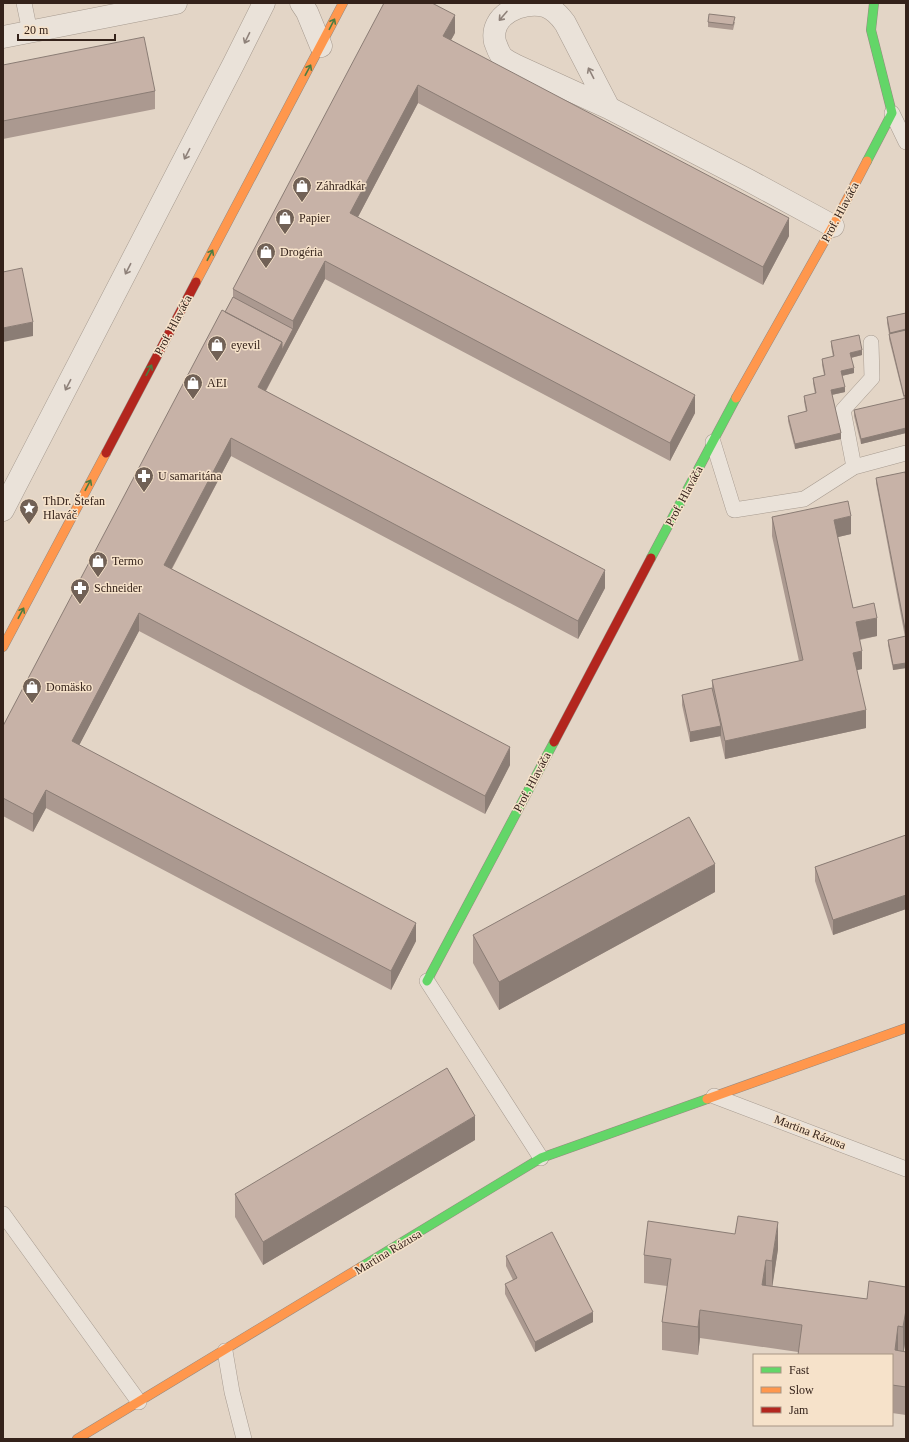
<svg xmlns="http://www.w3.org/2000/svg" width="909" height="1442" viewBox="0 0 909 1442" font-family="Georgia,serif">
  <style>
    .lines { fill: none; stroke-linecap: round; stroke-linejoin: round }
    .lane-casing { stroke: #a79b90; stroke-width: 16 }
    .street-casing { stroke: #a79b90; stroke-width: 23 }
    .fast-casing { stroke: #978a80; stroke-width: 10 }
    .slow-casing { stroke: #978a80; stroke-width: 10 }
    .jam-casing { stroke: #978a80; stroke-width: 10 }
    .lane { stroke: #eae2d9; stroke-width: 15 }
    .street { stroke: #eae2d9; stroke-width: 22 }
    .fast { stroke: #63d668; stroke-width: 9 }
    .slow { stroke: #ff974d; stroke-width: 9 }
    .jam { stroke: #b3261e; stroke-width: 9 }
    .wall { fill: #ab9990 }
    .shaded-wall { fill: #8b7d75 }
    .building { fill: #c7b2a7; stroke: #8b7d75 }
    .oneway { stroke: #8f827a }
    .oneway2 { stroke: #4c7c41 }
    .labels { text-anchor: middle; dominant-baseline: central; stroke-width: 3; stroke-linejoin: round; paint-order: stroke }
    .poi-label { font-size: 12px; fill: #34221a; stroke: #f6e2ca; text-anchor: start }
    .street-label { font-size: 12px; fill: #34221a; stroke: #f6e2ca }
  </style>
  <rect width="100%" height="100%" fill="#e3d5c6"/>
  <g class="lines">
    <g class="lane-casing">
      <path id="lane" d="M 24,3 L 30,32
        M 892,113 L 906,142
        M 713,442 L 734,510 L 804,499 L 854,467 L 906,453
        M 854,467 L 843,410 L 872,378 L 871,343
        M 427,981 L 541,1158
        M 714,1096 L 906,1169
        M 3,1214 L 139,1402
        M 225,1351 L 232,1392 L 244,1439"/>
    </g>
    <g class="street-casing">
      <path id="street" d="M 301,3 L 307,12 L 321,46
        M 3,37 L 176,3
        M 609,108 L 565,23 C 560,16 554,9 545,6 C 522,0 489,15 495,42 C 497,47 499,54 503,58 C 507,61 513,64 517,66 L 609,108 L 748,180 L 833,226
        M 3,510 L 234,63 L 264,3"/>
    </g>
    <g class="fast-casing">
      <path id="fast" d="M 867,161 L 892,113 L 871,30 L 874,3
        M 651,558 L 736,398
        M 427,981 L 554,742
        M 361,1267 L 541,1158 L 707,1099"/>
    </g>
    <g class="slow-casing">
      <path id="slow" d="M 196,282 L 343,3
        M 736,398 L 833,226 L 867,161
        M 3,647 L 106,453
        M 707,1099 L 906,1028
        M 77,1439 L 361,1267"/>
    </g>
    <g class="jam-casing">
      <path id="jam" d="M 106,453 L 196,282
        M 554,742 L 651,558"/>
    </g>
    <use href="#lane" class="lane"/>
    <use href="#street" class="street"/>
    <use href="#fast" class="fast"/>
    <use href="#slow" class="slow"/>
    <use href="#jam" class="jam"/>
  </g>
  <path class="wall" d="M 708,22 L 735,22 L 733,30 L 708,27 Z
    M 455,33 L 451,40 L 789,236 L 763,285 L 418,103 L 358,217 L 695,413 L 670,461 L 325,279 L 282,360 L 266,391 L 605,588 L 578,639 L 231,456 L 172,569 L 510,765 L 485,814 L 139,631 L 79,745 L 416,941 L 391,990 L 46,808 L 33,832 L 3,816 L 3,726 L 233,297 L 233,289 Z
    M 3,65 L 155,91 L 155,109 L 3,139 Z
    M 906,313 L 906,433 L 861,444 L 854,416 L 854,410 L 904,399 L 889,339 L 889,334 L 887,323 L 887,317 Z
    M 831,341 L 862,355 L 851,358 L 854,373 L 842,376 L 845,392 L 832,395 L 841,439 L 795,449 L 788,421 L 788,416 L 806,412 L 804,401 L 804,396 L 815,394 L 813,383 L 813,378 L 824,375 L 822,365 L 822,359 L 833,357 L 831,346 Z
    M 906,477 L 906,668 L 893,670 L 888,645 L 888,640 L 905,637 L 876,483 L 876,478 Z
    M 772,517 L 851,534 L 838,537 L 853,608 L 877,636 L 860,640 L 862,669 L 857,670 L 866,728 L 725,759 L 720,736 L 690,742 L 682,705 L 682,695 L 712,688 L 712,680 L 799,661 L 772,536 Z
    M 906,835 L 906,909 L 833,935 L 815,881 L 815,867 Z
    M 715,892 L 499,1010 L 473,963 L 473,935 Z
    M 475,1140 L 263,1265 L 235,1217 L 235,1194 Z
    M 735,1234 L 778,1249 L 772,1286 L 867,1299 L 906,1287 L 906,1338 L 904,1351 L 906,1352 L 906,1415 L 892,1413 L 892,1355 L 798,1352 L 700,1338 L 698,1355 L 662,1350 L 662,1322 L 667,1286 L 644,1283 L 644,1255 Z
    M 506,1256 L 593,1322 L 535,1352 L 505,1294 L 505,1284 L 513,1280 L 506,1266 Z"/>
  <path class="shaded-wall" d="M 455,15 L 455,33 L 443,54 L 443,36 Z
    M 418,85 L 418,103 L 350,232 L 350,213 Z
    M 789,218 L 789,236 L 763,285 L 763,267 Z
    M 325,261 L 325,279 L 258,405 L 258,387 L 282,342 L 293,329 L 293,321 Z
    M 33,322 L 33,336 L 3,342 L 3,328 Z
    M 906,329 L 906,334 L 890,338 L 890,333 Z
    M 862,350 L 862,355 L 850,358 L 850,353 Z
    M 854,368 L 854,373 L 841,376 L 841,371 Z
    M 845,387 L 845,392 L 831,395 L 831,390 Z
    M 695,395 L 695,413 L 670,461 L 670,443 Z
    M 906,428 L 906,433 L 861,444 L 861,439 Z
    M 841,433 L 841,439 L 795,449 L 795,444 Z
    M 231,438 L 231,456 L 164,583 L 164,565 Z
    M 851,516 L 851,534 L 834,538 L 834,520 Z
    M 605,570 L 605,588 L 578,639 L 578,621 Z
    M 139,613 L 139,631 L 72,759 L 72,741 Z
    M 877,618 L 877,636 L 856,640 L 856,622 Z
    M 862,651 L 862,669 L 853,671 L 853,653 Z
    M 906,663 L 906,668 L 893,670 L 893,665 Z
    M 866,710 L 866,728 L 725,759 L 725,741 Z
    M 721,726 L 721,736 L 690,742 L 690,732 Z
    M 510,747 L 510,765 L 485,814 L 485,796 Z
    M 46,790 L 46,808 L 33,832 L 33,814 Z
    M 715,864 L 715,892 L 499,1010 L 499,982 Z
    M 906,895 L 906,909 L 833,935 L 833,920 Z
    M 416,923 L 416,941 L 391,990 L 391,971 Z
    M 475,1116 L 475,1140 L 263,1265 L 263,1242 Z
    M 778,1222 L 778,1249 L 772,1289 L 772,1261 Z
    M 766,1260 L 766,1288 L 762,1285 Z
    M 700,1310 L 700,1338 L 698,1355 L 698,1327 Z
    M 906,1310 L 906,1338 L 903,1355 L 903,1327 Z
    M 593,1312 L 593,1322 L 535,1352 L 535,1342 Z
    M 898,1326 L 898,1354 L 895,1350 Z"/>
  <path class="building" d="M 384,3 L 432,3 L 455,15 L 443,36 L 789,218 L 763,267 L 418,85 L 350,213 L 695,395 L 670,443 L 325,261 L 293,321 L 233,289 Z
    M 709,14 L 735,17 L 733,25 L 708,22 Z
    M 144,37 L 155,91 L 3,121 L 3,65 Z
    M 22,268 L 33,322 L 3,328 L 3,272 Z
    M 233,297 L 293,329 L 282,350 L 282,342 L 225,312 Z
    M 222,310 L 282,342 L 258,387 L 605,570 L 578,621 L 231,438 L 164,565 L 510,747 L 485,796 L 139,613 L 72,741 L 416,923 L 391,971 L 46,790 L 33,814 L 3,798 L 3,726 Z
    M 906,313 L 906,329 L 890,333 L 887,317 Z
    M 906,330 L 906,395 L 904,396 L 889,334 Z
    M 859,335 L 862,350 L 850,353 L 854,368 L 841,371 L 845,387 L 831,390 L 841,433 L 795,444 L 788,416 L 807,411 L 804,396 L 816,393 L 813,378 L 825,375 L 822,359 L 834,356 L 831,341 Z
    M 906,398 L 906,428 L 861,439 L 854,410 Z
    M 905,472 L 906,477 L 906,634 L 876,478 Z
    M 848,501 L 851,516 L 834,520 L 853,608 L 874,603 L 877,618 L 856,622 L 862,651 L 853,653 L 866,710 L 725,741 L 712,680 L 803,660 L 772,517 Z
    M 906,636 L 906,663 L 893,665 L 888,640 Z
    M 712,688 L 721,726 L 690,732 L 682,695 Z
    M 689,817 L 715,864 L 499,982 L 473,935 Z
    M 906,835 L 906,895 L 833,920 L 815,867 Z
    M 447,1068 L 475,1116 L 263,1242 L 235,1194 Z
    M 738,1216 L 778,1222 L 772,1261 L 766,1260 L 762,1285 L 867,1299 L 869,1281 L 906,1287 L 906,1310 L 903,1327 L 898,1326 L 895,1350 L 906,1352 L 906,1387 L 892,1385 L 892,1355 L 798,1355 L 802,1325 L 700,1310 L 698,1327 L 662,1322 L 671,1259 L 644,1255 L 648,1221 L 735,1234 Z
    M 552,1232 L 593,1312 L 535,1342 L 505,1284 L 517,1278 L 506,1256 Z"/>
  <defs><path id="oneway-shaft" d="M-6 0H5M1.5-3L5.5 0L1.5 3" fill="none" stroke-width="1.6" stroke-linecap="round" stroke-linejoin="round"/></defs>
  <g class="oneway">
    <use href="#oneway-shaft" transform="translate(503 16) rotate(131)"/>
    <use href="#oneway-shaft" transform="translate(247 38) rotate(116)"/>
    <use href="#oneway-shaft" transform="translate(591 73) rotate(-117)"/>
    <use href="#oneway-shaft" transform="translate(187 154) rotate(117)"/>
    <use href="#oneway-shaft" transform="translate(128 269) rotate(117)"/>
    <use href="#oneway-shaft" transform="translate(68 385) rotate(117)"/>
  </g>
  <g class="oneway2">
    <use href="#oneway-shaft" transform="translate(332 24) rotate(-63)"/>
    <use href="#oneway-shaft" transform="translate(308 70) rotate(-62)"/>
    <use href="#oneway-shaft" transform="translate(210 255) rotate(-62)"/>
    <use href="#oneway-shaft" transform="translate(149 370) rotate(-62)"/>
    <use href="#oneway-shaft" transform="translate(88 485) rotate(-62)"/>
    <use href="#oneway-shaft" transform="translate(21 613) rotate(-62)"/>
  </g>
  <defs>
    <g id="shop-pin" transform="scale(1)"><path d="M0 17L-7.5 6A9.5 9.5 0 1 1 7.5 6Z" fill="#716156" stroke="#f6e2ca"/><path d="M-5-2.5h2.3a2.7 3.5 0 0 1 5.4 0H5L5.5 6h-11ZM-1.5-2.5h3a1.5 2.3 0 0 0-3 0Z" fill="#fff"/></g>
    <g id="pharmacy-pin" transform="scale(1)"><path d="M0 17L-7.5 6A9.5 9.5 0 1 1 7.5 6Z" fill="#716156" stroke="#f6e2ca"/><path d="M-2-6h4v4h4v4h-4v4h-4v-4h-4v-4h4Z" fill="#fff"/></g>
    <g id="sight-pin" transform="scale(1)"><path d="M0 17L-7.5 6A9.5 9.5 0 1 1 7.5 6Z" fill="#716156" stroke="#f6e2ca"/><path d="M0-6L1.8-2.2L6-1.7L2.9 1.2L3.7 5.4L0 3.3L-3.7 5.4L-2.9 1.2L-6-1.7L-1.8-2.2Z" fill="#fff"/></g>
  </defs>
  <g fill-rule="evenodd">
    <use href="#shop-pin" x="302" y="186"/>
    <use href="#shop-pin" x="285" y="218"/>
    <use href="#shop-pin" x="266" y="252"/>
    <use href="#shop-pin" x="217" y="345"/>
    <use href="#shop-pin" x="193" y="383"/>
    <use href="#pharmacy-pin" x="144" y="476"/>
    <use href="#sight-pin" x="29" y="508"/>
    <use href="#shop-pin" x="98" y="561"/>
    <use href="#pharmacy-pin" x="80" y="588"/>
    <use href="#shop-pin" x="32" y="687"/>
  </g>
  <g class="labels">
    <g class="poi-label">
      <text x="316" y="186">Záhradkár</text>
      <text x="299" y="218">Papier</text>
      <text x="280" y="252">Drogéria</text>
      <text x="231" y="345">eyevil</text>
      <text x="207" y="383">AEI</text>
      <text x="158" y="476">U samaritána</text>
      <text x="43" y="501">ThDr. Štefan<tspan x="43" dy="14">Hlaváč</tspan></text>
      <text x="112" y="561">Termo</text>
      <text x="94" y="588">Schneider</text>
      <text x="46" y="687">Domäsko</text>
    </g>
    <g class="street-label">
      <text transform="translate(840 212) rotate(-62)">Prof. Hlaváča</text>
      <text transform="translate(173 325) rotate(-62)">Prof. Hlaváča</text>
      <text transform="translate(684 496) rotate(-62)">Prof. Hlaváča</text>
      <text transform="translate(532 782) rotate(-62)">Prof. Hlaváča</text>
      <text transform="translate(810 1132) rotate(21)">Martina Rázusa</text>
      <text transform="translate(388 1252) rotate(-31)">Martina Rázusa</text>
    </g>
  </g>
  <rect width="909" height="1442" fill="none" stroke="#34221a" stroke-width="8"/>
  <rect x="753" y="1354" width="140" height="72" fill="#f6e2ca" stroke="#a89584"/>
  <rect x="761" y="1367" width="20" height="6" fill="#63d668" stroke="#a89584"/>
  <text x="789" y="1374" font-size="12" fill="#34221a">Fast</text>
  <rect x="761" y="1387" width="20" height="6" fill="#ff974d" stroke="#a89584"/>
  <text x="789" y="1394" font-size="12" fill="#34221a">Slow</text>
  <rect x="761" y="1407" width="20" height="6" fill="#b3261e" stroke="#a89584"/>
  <text x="789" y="1414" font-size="12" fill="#34221a">Jam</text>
  <path d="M18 34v6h97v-6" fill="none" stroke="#34221a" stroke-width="2"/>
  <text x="24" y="34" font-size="12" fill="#34221a" stroke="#f6e2ca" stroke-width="3" paint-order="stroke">20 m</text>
</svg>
